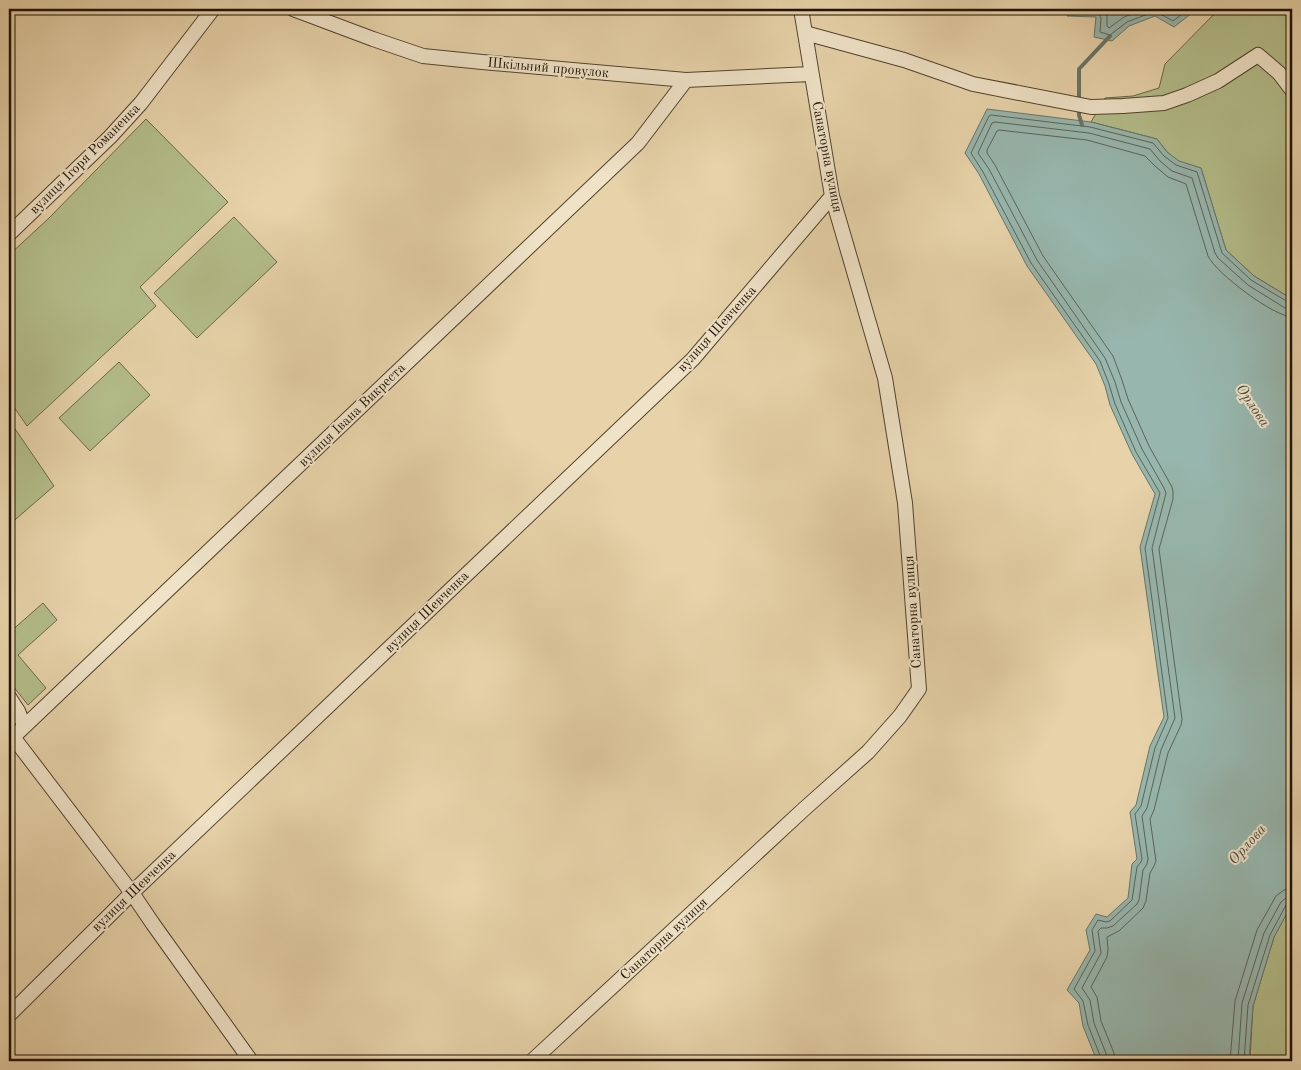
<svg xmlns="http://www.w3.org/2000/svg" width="1301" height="1070" viewBox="0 0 1301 1070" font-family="'Old Standard TT',serif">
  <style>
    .green { fill: #b3bd8a; stroke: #696847 }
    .water { fill: #97b6ad; stroke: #677569 }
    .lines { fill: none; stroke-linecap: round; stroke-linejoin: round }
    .shore { stroke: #5b6458; stroke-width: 1 }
    .stream { stroke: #677569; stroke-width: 4 }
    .street-casing { stroke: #51432d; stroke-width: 16 }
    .street { stroke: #efe2c7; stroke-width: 14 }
    .labels { text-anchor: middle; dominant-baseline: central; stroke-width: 4; stroke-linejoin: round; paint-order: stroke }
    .street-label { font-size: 14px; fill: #1f1304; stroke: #efe2c7 }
    .water-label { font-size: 15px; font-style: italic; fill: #494c3f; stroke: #efe2c7 }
  </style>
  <rect width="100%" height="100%" fill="#e7d2a9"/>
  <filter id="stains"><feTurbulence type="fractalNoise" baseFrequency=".004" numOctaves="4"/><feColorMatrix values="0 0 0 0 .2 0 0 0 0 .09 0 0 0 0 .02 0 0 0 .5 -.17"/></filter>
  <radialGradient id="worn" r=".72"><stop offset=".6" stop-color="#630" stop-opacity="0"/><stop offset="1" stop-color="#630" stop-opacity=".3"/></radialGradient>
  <path class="green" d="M 1219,9 L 1292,9 L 1292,299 L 1254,276 L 1226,250 L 1201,168 L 1179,162 L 1167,152 L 1157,139 L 1091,122 L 1105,98 L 1133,96 L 1159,88 L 1165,64 Z
    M 146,119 L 228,202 L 140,287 L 156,306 L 27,426 L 9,400 L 9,255 L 49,218 Z
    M 234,217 L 277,262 L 197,338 L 154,293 Z
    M 119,362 L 150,395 L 90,451 L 59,418 Z
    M 9,420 L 54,486 L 9,525 Z
    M 43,603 L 57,620 L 18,655 L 46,688 L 28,705 L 9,681 L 9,633 Z
    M 1292,904 L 1292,1061 L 1248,1061 L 1250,1059 L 1253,1006 L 1274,937 Z"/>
  <path class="water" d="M 1072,9 L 1197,9 L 1174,27 L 1155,16 L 1129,26 L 1112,41 L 1094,37 L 1096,17 L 1067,16 Z
    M 987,109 L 1091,122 L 1157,139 L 1167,152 L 1179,161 L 1201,168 L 1226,250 L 1254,276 L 1292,299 L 1292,904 L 1274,937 L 1253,1006 L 1249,1059 L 1248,1061 L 1097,1061 L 1083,1026 L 1079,1003 L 1067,990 L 1090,950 L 1086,930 L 1096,914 L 1107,917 L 1128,898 L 1132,864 L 1137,859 L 1130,812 L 1136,805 L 1150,746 L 1164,717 L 1140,547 L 1155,494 L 1132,454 L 1110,405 L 1105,386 L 1096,364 L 1027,266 L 979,174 L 965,153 Z"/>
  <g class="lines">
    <path class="shore" d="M 1075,9 L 1077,11 L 1096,12 L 1099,14 L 1101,18 L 1100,32 L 1110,35 L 1127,22 L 1153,12 L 1157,12 L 1173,21 L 1189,9
      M 1103,9 L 1107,16 L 1107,26 L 1109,28 L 1124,17 L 1144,9
      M 1101,1061 L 1101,1058 L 1088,1025 L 1083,1001 L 1074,989 L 1095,951 L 1092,930 L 1098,920 L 1106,922 L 1110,921 L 1132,900 L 1137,867 L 1141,862 L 1142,859 L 1135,814 L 1141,806 L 1155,748 L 1168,718 L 1145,548 L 1160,493 L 1136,452 L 1115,404 L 1109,384 L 1100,361 L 1031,263 L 983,172 L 971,153 L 989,116 L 991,115 L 1090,127 L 1153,143 L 1164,156 L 1176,165 L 1197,172 L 1222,253 L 1251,280 L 1288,302 L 1292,303
      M 1107,1061 L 1107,1056 L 1094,1023 L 1090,1000 L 1082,988 L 1101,953 L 1098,931 L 1101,928 L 1107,928 L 1113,926 L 1137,904 L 1139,900 L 1143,870 L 1147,864 L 1148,859 L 1142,816 L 1147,808 L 1161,750 L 1175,718 L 1152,548 L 1166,493 L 1164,488 L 1142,449 L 1121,402 L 1115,382 L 1105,358 L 1037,260 L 989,169 L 978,153 L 992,123 L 995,122 L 1089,133 L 1150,149 L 1160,161 L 1172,171 L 1192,178 L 1215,253 L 1218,258 L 1248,285 L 1285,308 L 1292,309
      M 1115,1061 L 1114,1053 L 1101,1021 L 1097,997 L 1091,987 L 1107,957 L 1108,949 L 1107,937 L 1119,931 L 1143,908 L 1146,901 L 1150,873 L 1154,866 L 1156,861 L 1150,819 L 1154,810 L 1168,753 L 1181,725 L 1182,719 L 1159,549 L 1173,499 L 1173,492 L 1172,487 L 1149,446 L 1128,399 L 1122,380 L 1113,356 L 1043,256 L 995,165 L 987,153 L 987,150 L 997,131 L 999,130 L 1087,140 L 1145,156 L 1155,166 L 1168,177 L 1186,184 L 1208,256 C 1217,274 1273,316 1292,317
      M 1230,1061 L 1235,1001 L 1257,930 L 1276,896 L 1284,890 L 1292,889
      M 1238,1061 L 1242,1003 L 1264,933 L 1281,902 L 1286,898 L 1292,897
      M 1244,1061 L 1248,1005 L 1270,935 L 1286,905 L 1289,903 L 1292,903"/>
    <path class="stream" d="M 1082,125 L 1079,115 L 1079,69 L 1110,36"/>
    <g class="street-casing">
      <path id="street" d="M 293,9 L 373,39 L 423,56 L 482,62 L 686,80 L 811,74
        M 805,33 L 904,60 L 973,84 L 1091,107 L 1123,106 L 1164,103 L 1187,95 L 1218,81 L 1258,55 L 1279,73 L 1292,90
        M 9,234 L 110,137 L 141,103 L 213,9
        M 9,697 L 18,711 L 24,726
        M 13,737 L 132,893 L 153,924 L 251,1061
        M 9,741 L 638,143 L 686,80
        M 9,1015 L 138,887 L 693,359 L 832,196
        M 532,1061 L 803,810 L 868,752 L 900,716 L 919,689 L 905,503 L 885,378 L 832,196 L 801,9"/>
    </g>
    <use href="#street" class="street"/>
  </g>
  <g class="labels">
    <g class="street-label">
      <text transform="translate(548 68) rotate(5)">Шкільний провулок</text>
      <text transform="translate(827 157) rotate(79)">Санаторна вулиця</text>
      <text transform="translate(85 159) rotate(-45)">вулиця Ігоря Романенка</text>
      <text transform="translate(717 329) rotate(-48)">вулиця Шевченка</text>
      <text transform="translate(352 415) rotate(-44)">вулиця Івана Викреста</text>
      <text transform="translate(427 612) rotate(-44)">вулиця Шевченка</text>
      <text transform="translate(913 612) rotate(-94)">Санаторна вулиця</text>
      <text transform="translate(134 891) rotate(-44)">вулиця Шевченка</text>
      <text transform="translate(664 939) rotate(-43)">Санаторна вулиця</text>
    </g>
    <g class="water-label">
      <text transform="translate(1252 406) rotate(56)">Орлова</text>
      <text transform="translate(1248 845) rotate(-48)">Орлова</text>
    </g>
  </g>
  <rect width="1301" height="1070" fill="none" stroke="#e7d2a9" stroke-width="30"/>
  <rect x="10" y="10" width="1281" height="1050" fill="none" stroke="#1f1304" stroke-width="2.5"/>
  <rect x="15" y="15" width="1271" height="1040" fill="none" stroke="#1f1304"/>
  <rect width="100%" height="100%" filter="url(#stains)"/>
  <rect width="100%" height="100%" fill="url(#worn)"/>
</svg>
